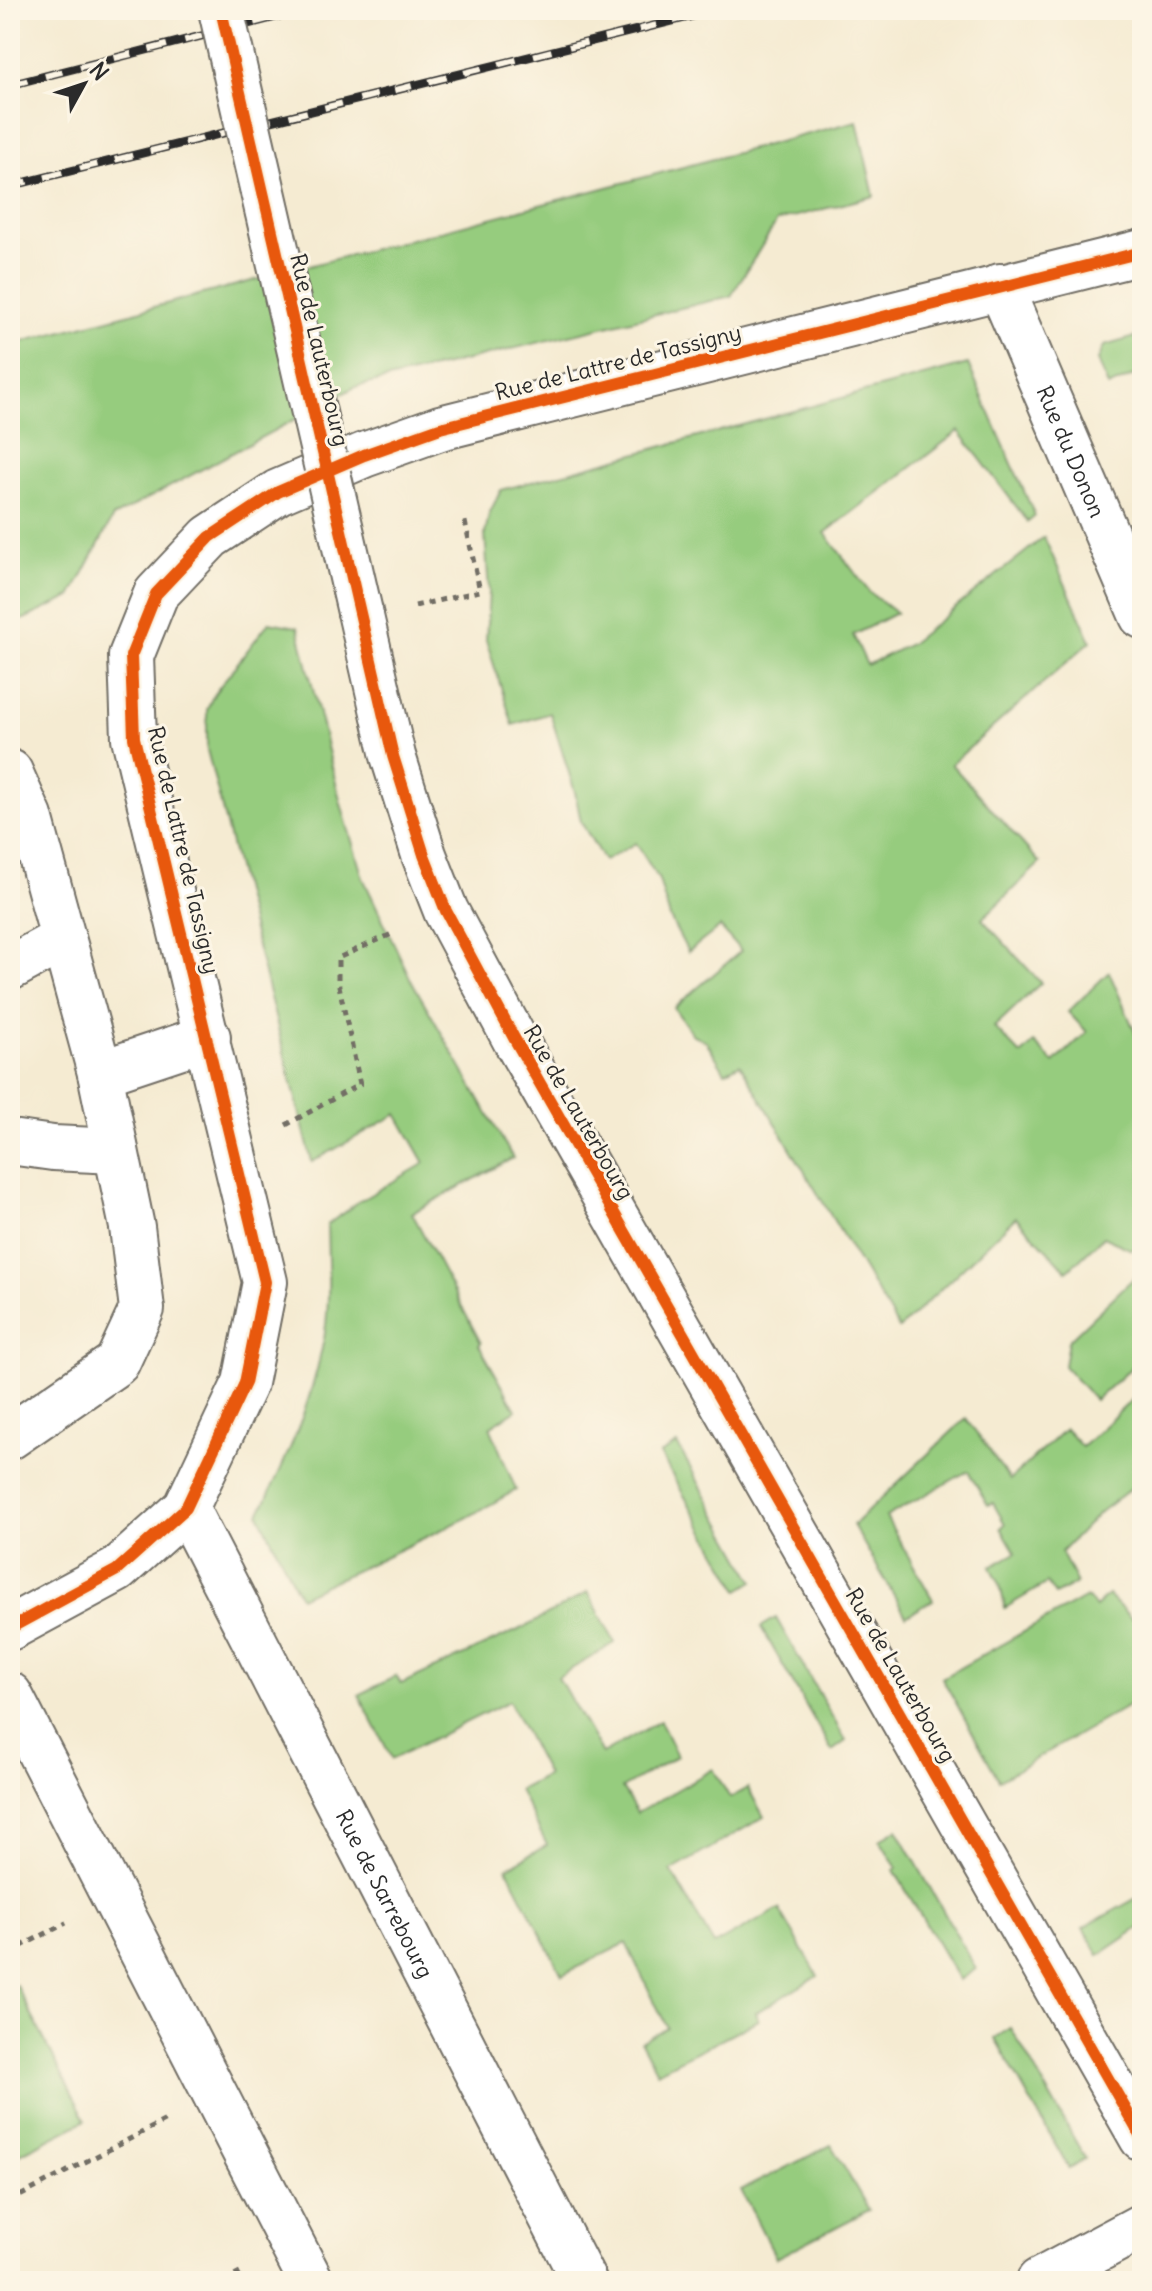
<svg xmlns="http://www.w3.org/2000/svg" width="1152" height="2291" viewBox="0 0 1152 2291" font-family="Delius,sans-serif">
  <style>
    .green { fill: #96cc7e; stroke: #607c54; stroke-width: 2 }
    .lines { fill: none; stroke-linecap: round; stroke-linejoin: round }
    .minor-casing { stroke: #726e65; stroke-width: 48 }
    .tertiary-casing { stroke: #726e65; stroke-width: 48 }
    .path { stroke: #726e65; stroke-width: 5; stroke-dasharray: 6 6; stroke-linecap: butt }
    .minor { stroke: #fff; stroke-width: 44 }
    .tertiary { stroke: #fff; stroke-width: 44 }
    .rail-casing { stroke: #2b2b2b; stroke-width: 9 }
    .rail { stroke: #fcf5e5; stroke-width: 6; stroke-dasharray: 18; stroke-linecap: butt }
    .tertiary-bridge-casing { stroke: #726e65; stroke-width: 48; stroke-linecap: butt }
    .tertiary-bridge { stroke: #fff; stroke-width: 44 }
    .cycleway-casing { stroke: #fcf5e5; stroke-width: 17 }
    .cycleway { stroke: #e8590c; stroke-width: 12 }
    .labels { text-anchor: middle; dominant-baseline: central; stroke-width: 6; stroke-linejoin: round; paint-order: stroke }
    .street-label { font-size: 22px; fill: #2b2b2b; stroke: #fcf5e5 }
  </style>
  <rect width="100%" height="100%" fill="#fcf5e5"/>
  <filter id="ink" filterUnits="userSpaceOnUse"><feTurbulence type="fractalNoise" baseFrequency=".0125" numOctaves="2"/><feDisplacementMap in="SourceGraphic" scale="16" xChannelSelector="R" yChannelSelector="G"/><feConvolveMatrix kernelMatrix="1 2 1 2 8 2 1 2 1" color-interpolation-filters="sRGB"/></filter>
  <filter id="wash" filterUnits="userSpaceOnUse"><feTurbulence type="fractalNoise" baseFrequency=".006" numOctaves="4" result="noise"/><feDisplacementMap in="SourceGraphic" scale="32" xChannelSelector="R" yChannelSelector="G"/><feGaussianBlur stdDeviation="1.8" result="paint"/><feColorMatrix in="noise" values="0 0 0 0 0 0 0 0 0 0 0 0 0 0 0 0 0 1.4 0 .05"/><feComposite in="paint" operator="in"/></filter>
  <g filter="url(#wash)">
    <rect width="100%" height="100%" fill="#f5ebd2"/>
    <path class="green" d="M 857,121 L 874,196 L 777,221 L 731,296 L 355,387 L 113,517 L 71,597 L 22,620 L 10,623 L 10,345 Z
      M 1142,335 L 1142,372 L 1108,387 L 1098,360 L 1104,346 Z
      M 968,364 L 1035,516 L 1028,522 L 959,431 L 825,533 L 870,593 L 896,613 L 853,635 L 867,665 L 910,644 L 1044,537 L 1091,641 L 951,764 L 1040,863 L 982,919 L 1041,983 L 994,1027 L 1021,1055 L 1034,1043 L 1054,1063 L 1087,1032 L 1068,1012 L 1109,972 L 1142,1048 L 1142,1241 L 1132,1250 L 1103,1237 L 1067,1271 L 1016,1217 L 899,1329 L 740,1064 L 725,1072 L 706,1041 L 693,1035 L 674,1008 L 741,951 L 720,927 L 688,952 L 670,918 L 659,880 L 636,843 L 604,861 L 581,822 L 575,792 L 550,713 L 513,725 L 486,640 L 489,592 L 485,534 L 489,514 L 501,490 Z
      M 269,622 L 298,627 L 341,804 L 363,878 L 410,978 L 513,1158 L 412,1213 L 481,1343 L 479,1345 L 516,1410 L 490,1427 L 516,1490 L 466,1518 L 300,1597 L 259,1514 C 286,1461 310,1407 322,1348 C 331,1309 328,1266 327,1225 L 358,1202 L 425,1163 L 397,1114 L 312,1162 L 207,750 L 207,709 L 214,694 Z
      M 1142,1270 L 1142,1358 L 1095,1400 L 1064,1366 L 1068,1341 Z
      M 1133,1399 L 1142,1409 L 1142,1480 L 1100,1512 L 1061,1552 L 1077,1583 L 1055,1595 L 1047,1583 L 1005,1608 L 1000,1584 L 991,1567 L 1016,1553 L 1001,1528 L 1005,1524 L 993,1503 L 988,1505 L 968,1471 L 886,1517 L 933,1600 L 906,1616 L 853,1525 L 963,1421 L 966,1418 L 1010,1480 L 1065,1429 L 1082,1447 Z
      M 677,1444 L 754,1581 L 739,1590 L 660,1454 Z
      M 588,1592 L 615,1643 L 558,1677 L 602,1754 L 660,1721 L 677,1756 L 622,1788 L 637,1813 L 713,1769 L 730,1798 L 748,1788 L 764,1817 L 671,1871 L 714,1945 L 779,1909 L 818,1976 L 755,2013 L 758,2020 L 657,2072 L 641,2042 L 667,2027 L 626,1943 L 562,1975 L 507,1868 L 547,1845 L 519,1790 L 547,1775 L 509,1701 L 392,1759 L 359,1695 L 396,1676 L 401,1684 L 527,1626 Z
      M 1108,1595 L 1131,1618 L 1142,1608 L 1142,1698 L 999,1780 L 942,1678 L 1086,1597 L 1095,1607 Z
      M 776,1618 L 846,1741 L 832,1751 L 761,1627 Z
      M 897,1829 L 976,1969 L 959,1980 L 894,1870 L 897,1868 L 880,1840 Z
      M 1142,1895 L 1142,1926 L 1099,1955 L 1083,1928 Z
      M 16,1985 L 86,2120 L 10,2159 L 10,1988 Z
      M 1011,2028 L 1085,2158 L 1069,2169 L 995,2038 Z
      M 831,2145 L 869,2210 L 776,2258 L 741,2190 Z"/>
  </g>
  <g filter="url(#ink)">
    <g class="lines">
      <g class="minor-casing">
        <g id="minor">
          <path id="s1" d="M 1000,286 L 1142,616"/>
          <path d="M 10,772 L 30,817 L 100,1073 L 132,1227 L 142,1309 L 117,1363 L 10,1437"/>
          <path d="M 10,968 L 63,939"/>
          <path d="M 100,1073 L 208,1037"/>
          <path d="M 10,1142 L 53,1148 L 116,1151"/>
          <path id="s2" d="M 186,1508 L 584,2281"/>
          <path d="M 10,1628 L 117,1570 L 186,1508 L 245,1383 L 265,1282 L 134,738 L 131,656 L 156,594 L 210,537 L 278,492 L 364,455 L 440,428 L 1142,252"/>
          <path d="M 10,1695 L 311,2281"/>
          <path d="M 1039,2281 L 1142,2226"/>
        </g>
      </g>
      <g class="tertiary-casing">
        <path id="tertiary" d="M 360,612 L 393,756 L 424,855 L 446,911 L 514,1038 L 1142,2138"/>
      </g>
      <path class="path" d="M 415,606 L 480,591 L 464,517
        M 286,1125 L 360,1084 L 338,981 L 338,958 L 394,933
        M 10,1952 L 66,1923
        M 10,2201 L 166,2120
        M 224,2281 L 242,2272"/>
      <use href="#minor" class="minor"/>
      <use href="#tertiary" class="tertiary"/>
      <g class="rail-casing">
        <path id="rail" d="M 10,85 L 303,10
          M 10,186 L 717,10"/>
      </g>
      <use href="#rail" class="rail"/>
      <g class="tertiary-bridge-casing">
        <path id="tertiary-bridge" d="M 221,10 L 360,612"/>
      </g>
      <use href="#tertiary-bridge" class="tertiary-bridge"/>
      <g class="cycleway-casing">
        <path id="cycleway" d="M 221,10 L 393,756 L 424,855 L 446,911 L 514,1038 L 1142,2138
          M 10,1628 L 117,1570 L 186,1508 L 245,1383 L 265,1282 L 134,738 L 131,656 L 156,594 L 210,537 L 278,492 L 364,455 L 440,428 L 1142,252"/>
      </g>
      <use href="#cycleway" class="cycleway"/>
    </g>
  </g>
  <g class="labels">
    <g class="street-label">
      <text transform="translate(320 350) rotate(77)">Rue de Lauterbourg</text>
      <text transform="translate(618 362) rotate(-14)">Rue de Lattre de Tassigny</text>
      <text stroke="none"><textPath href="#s1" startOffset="180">Rue du Donon</textPath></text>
      <text transform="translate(184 850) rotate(77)">Rue de Lattre de Tassigny</text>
      <text transform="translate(579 1112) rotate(60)">Rue de Lauterbourg</text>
      <text transform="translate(901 1675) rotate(60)">Rue de Lauterbourg</text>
      <text stroke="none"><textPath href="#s2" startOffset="434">Rue de Sarrebourg</textPath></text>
    </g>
  </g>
  <rect width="1152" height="2291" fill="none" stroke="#fcf5e5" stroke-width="40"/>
  <g transform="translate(84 84) rotate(50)" stroke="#fcf5e5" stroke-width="6" paint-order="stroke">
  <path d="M0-6L14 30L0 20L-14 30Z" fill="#2b2b2b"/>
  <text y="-12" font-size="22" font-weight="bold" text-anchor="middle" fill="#2b2b2b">N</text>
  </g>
</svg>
